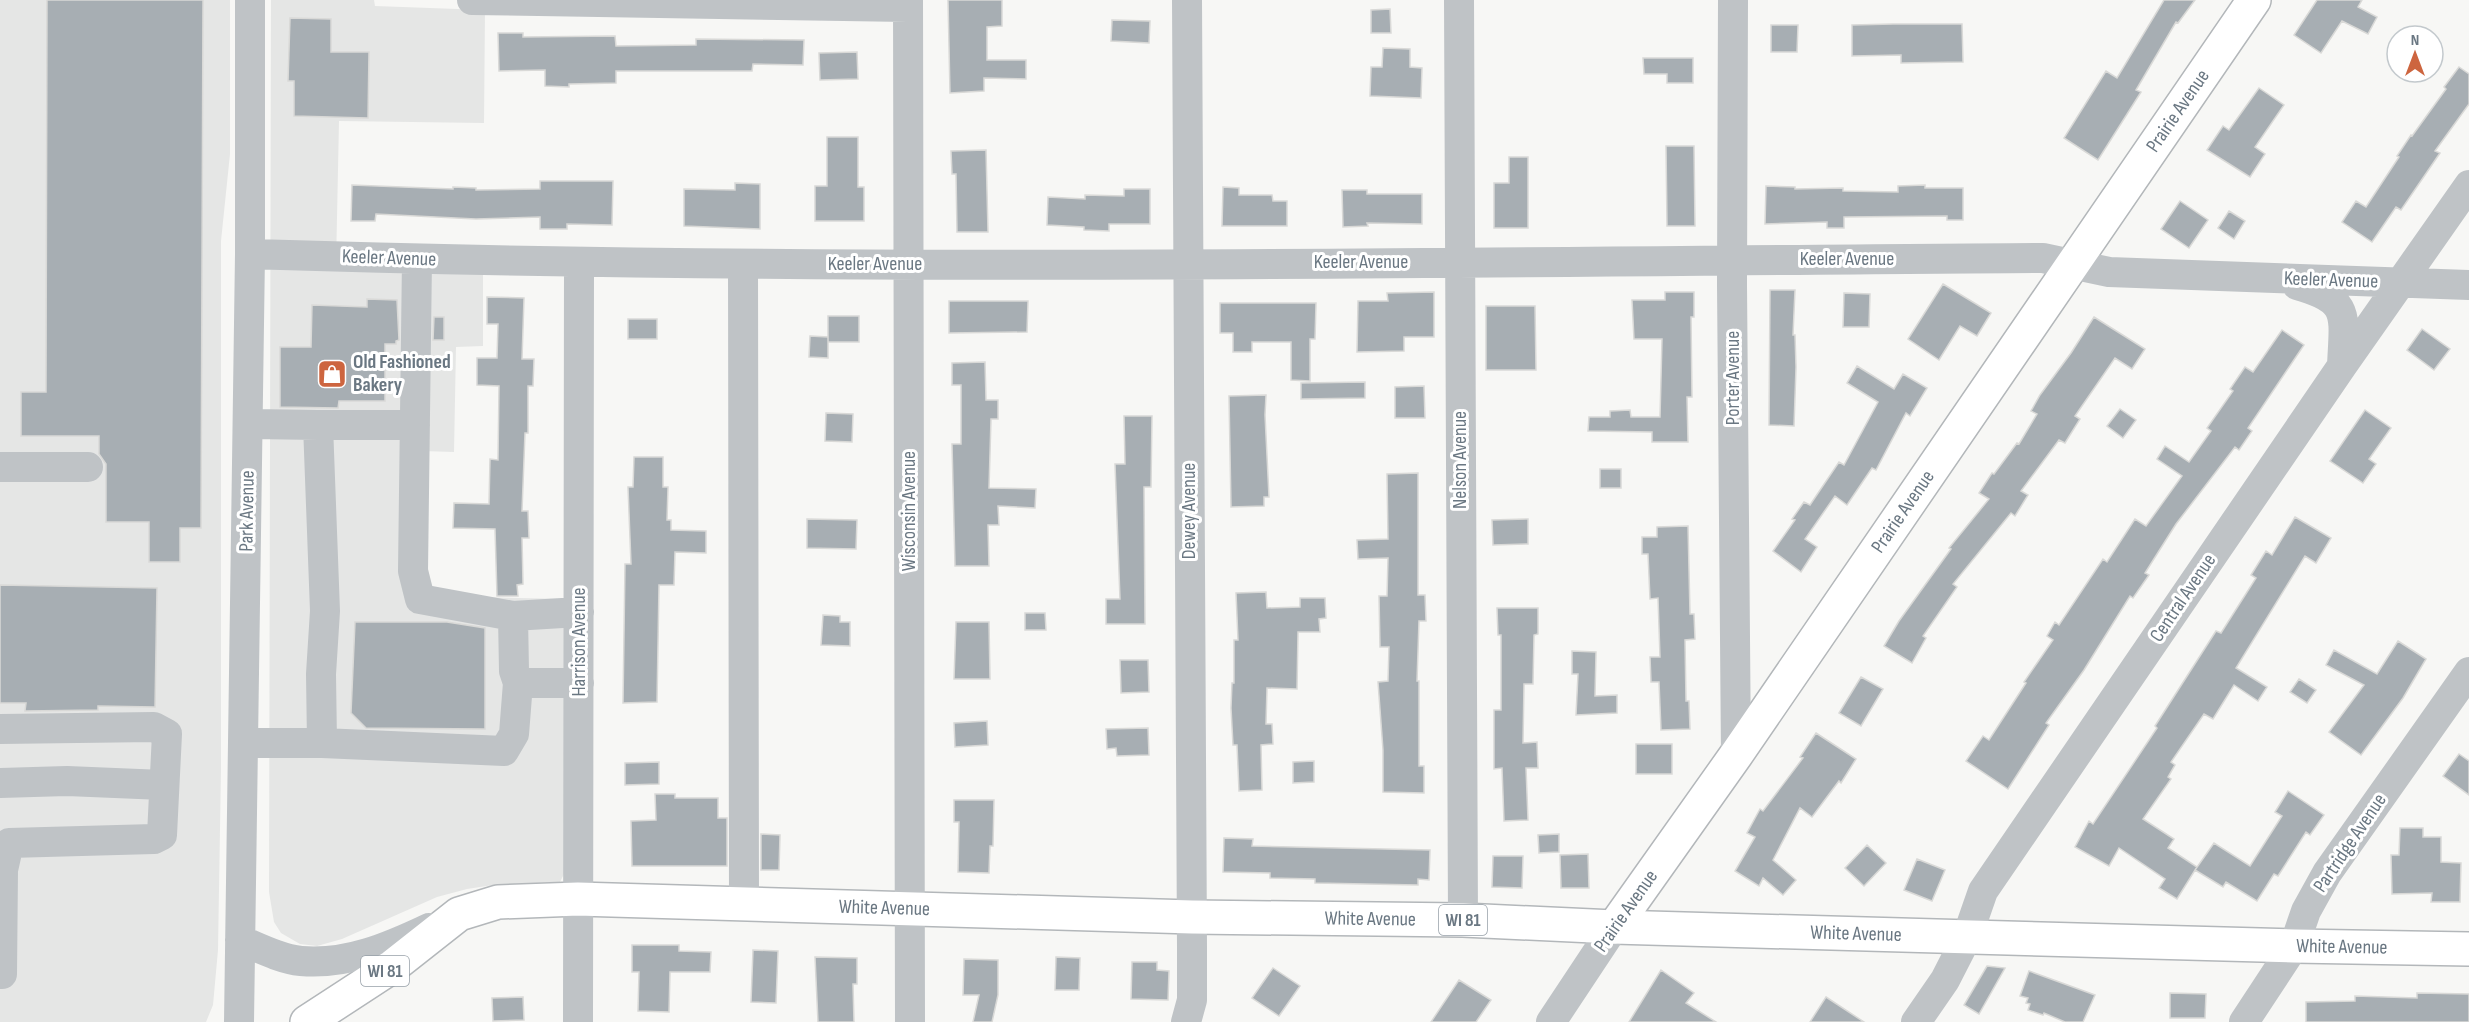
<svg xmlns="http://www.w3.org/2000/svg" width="2469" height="1022" viewBox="0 0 2469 1022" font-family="'Sofia Sans Condensed',sans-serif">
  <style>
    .built { fill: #e5e6e5 }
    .building { fill: #a7aeb3; stroke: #d9d9d7; stroke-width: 1.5 }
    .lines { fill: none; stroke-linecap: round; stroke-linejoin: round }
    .major-casing { stroke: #b3b7ba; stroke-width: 36 }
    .minor { stroke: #bfc3c6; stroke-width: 30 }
    .major { stroke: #fff; stroke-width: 33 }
    .labels { text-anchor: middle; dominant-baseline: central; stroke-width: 6; stroke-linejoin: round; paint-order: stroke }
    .shield { fill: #fff; stroke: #97a0a8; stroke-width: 1.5 }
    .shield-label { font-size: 18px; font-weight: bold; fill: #6a7782 }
    .street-label { font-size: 20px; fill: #6a7782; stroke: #fff }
    .poi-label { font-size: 20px; font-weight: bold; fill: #6a7782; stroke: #fff; text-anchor: start }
  </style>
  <rect width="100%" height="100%" fill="#f7f7f5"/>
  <path class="built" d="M 0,0 L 230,0 L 230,154 L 221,241 L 221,768 L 218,950 L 213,1005 L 206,1022 L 0,1022 Z
    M 271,0 L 374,0 L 375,6 L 485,10 L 484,123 L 339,121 L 336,266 L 483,270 L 483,346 L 456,347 L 454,452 L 422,451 L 421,575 L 437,596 L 566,599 L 566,870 L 560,882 L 493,885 L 467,889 L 437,897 L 342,939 L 317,946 L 300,944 L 281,933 L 274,922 L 269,892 Z"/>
  <path class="building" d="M 47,0 L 203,0 L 201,528 L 180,528 L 180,562 L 149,562 L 149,522 L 106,522 L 106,464 L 99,454 L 99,436 L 21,436 L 21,392 L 46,392 Z
    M 948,0 L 1002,0 L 1002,26 L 987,27 L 987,60 L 1026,60 L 1026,79 L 984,78 L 984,91 L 950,93 Z
    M 2164,0 L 2195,0 L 2178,23 L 2176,22 L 2136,90 L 2141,92 L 2098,160 L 2064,138 L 2106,71 L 2117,78 Z
    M 2317,0 L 2362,0 L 2358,7 L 2377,17 L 2368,34 L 2342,21 L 2321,53 L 2294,35 Z
    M 1390,9 L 1391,33 L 1371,33 L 1371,10 Z
    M 290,18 L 331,19 L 331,52 L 369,52 L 368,118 L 294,116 L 294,81 L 288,81 Z
    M 1112,20 L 1150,21 L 1149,43 L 1111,41 Z
    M 1893,24 L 1962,24 L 1963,62 L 1901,63 L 1901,55 L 1852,56 L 1852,25 Z
    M 1771,25 L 1798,25 L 1797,52 L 1771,52 Z
    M 498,33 L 523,33 L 523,37 L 615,36 L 616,46 L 696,45 L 696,39 L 804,40 L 803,65 L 753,64 L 752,71 L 616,71 L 616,83 L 569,84 L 569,87 L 545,86 L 545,70 L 499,71 Z
    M 1383,48 L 1410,49 L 1410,67 L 1422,68 L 1421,98 L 1370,96 L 1371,67 L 1382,67 Z
    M 857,52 L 858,79 L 820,80 L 819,53 Z
    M 1643,58 L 1693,58 L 1693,83 L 1667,83 L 1667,74 L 1644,74 Z
    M 2459,67 L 2469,74 L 2469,104 L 2435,151 L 2440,153 L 2401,210 L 2396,207 L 2372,242 L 2342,222 L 2356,201 L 2366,207 L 2399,157 L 2397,156 L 2411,135 L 2412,136 L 2446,89 L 2444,87 Z
    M 2259,88 L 2284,105 L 2255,147 L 2265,154 L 2250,177 L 2207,150 L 2223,126 L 2229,130 Z
    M 827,137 L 858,137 L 858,187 L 864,187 L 864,221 L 815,221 L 815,186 L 827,186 Z
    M 1666,146 L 1694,146 L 1695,226 L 1667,226 Z
    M 986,150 L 988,232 L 957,232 L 956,174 L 952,174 L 951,151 Z
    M 1509,157 L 1528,157 L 1528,228 L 1494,228 L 1494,183 L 1509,183 Z
    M 540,181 L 613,181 L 612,225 L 567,224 L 567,229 L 540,229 L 540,217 L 476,219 L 376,214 L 375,221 L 351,221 L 352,185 L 453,189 L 453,187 L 476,188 L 476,190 L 540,189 Z
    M 735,183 L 760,184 L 760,229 L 684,226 L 684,189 L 735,190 Z
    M 1925,185 L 1925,188 L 1963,188 L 1963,220 L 1947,220 L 1947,216 L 1844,217 L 1844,228 L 1827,228 L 1827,222 L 1765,224 L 1766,186 L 1795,187 L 1795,189 L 1843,188 L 1843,191 L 1898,192 L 1898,186 Z
    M 1223,187 L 1239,188 L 1239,195 L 1272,195 L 1273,201 L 1287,201 L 1287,226 L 1222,226 Z
    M 1124,189 L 1150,189 L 1150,224 L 1109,224 L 1109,231 L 1084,230 L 1084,227 L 1047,225 L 1048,197 L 1085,199 L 1085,195 L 1124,196 Z
    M 1342,190 L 1367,190 L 1367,194 L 1422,194 L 1422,224 L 1367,223 L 1368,226 L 1343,227 Z
    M 2180,201 L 2208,220 L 2189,248 L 2161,229 Z
    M 2229,211 L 2245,221 L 2234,239 L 2218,228 Z
    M 1943,284 L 1991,313 L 1977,336 L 1960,326 L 1939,360 L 1908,339 Z
    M 1770,290 L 1795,290 L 1793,335 L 1795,335 L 1796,367 L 1794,426 L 1769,425 Z
    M 1434,292 L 1434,337 L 1404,337 L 1404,351 L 1357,352 L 1358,301 L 1388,301 L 1387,293 Z
    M 1665,292 L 1694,292 L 1694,317 L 1691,317 L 1692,397 L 1687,397 L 1688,442 L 1652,442 L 1652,432 L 1588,431 L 1589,417 L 1610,417 L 1610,411 L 1630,410 L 1631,417 L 1660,417 L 1662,339 L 1634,339 L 1632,300 L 1665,300 Z
    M 1844,293 L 1870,294 L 1869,327 L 1843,327 Z
    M 487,297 L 524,298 L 522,359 L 534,359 L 533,386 L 528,386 L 528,433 L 525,433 L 522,511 L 528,511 L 529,538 L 522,538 L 523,584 L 517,585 L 518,596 L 497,596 L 495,529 L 453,528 L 454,503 L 489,504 L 490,459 L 498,460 L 499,386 L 477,385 L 477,358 L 497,358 L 498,324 L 487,324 Z
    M 367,299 L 397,300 L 399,340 L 396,341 L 396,344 L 385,344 L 385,401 L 339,401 L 338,408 L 280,407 L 280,347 L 311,347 L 312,305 L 367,307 Z
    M 949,301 L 1028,301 L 1027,332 L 949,333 Z
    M 1220,303 L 1316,303 L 1315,339 L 1310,339 L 1310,381 L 1291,380 L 1291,342 L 1252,342 L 1252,352 L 1233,352 L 1233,333 L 1220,333 Z
    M 1486,306 L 1535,306 L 1536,370 L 1486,370 Z
    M 828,316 L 859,316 L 859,342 L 828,342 Z
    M 434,317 L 444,317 L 444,340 L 433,340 Z
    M 2094,317 L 2145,349 L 2132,369 L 2115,358 L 2075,416 L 2080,419 L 2065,443 L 2059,440 L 2021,491 L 2028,495 L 2015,516 L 2011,513 L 1953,584 L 1957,587 L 1923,636 L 1926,638 L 1912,663 L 1884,646 L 1899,621 L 1951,549 L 1949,548 L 1989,499 L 1979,493 L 1992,473 L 1994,474 L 2017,443 L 2019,444 L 2037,414 L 2031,411 L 2040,395 L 2071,353 Z
    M 628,319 L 657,319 L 657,339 L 628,339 Z
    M 2422,329 L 2450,349 L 2434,370 L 2407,350 Z
    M 2282,330 L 2304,345 L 2248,428 L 2252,431 L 2239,450 L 2235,447 L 2176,524 L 2145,573 L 2149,575 L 2133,598 L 2130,596 L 2084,670 L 2046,723 L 2049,725 L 2008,789 L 1966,761 L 1983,736 L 1989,740 L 2026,683 L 2024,682 L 2053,640 L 2047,636 L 2055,622 L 2059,625 L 2103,559 L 2107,562 L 2135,519 L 2146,526 L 2182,476 L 2157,459 L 2165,446 L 2189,462 L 2211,431 L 2207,428 L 2233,391 L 2230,389 L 2245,367 L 2253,372 Z
    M 810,336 L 828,337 L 828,358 L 809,357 Z
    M 985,362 L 986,400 L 998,400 L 998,419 L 991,419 L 989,488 L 1036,489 L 1035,508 L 998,506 L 999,525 L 988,525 L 989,566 L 955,566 L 952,444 L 961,444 L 961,385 L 952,385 L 952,363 Z
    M 1857,366 L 1894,389 L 1903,374 L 1927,388 L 1910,416 L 1906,413 L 1876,470 L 1872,468 L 1847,505 L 1835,496 L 1805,539 L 1817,547 L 1801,572 L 1773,551 L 1795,520 L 1792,519 L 1804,502 L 1810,505 L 1839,462 L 1844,465 L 1878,402 L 1847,383 Z
    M 1365,382 L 1365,398 L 1301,399 L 1301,383 Z
    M 1424,386 L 1425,418 L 1395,418 L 1395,387 Z
    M 1266,395 L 1265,415 L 1269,497 L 1264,497 L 1264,506 L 1231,507 L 1229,396 Z
    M 2120,409 L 2136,420 L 2123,438 L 2107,426 Z
    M 2365,410 L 2391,428 L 2369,459 L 2376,464 L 2363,483 L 2330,461 Z
    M 826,413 L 853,414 L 852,442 L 825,441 Z
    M 1124,416 L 1152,416 L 1151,487 L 1144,487 L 1145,624 L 1106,624 L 1106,599 L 1120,599 L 1115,464 L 1125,464 Z
    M 634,457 L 663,457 L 663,487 L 668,487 L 667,520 L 671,520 L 671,530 L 706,531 L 706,553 L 675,552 L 674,585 L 659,585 L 657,702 L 623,703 L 625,564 L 631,564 L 628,487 L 633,487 Z
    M 1600,469 L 1621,469 L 1621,488 L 1600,488 Z
    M 1418,473 L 1418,595 L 1425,595 L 1426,621 L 1419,621 L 1417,681 L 1419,681 L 1419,766 L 1424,766 L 1424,793 L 1383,792 L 1383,750 L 1378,682 L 1388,681 L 1389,647 L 1380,647 L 1379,596 L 1387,596 L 1388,558 L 1358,559 L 1357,540 L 1388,539 L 1387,474 Z
    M 2295,517 L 2331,538 L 2316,563 L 2305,556 L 2236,668 L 2267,687 L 2258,701 L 2234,685 L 2213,719 L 2204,714 L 2171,762 L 2175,765 L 2168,777 L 2171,779 L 2143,819 L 2174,839 L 2168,848 L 2197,867 L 2177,899 L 2159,888 L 2165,879 L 2119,848 L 2109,866 L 2075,847 L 2089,821 L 2093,824 L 2157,728 L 2155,726 L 2216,631 L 2221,633 L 2256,578 L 2251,575 L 2266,551 L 2272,555 Z
    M 807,519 L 857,520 L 856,549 L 807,548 Z
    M 1528,519 L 1528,544 L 1493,545 L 1492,520 Z
    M 1688,526 L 1690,614 L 1694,614 L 1695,639 L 1685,640 L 1686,701 L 1689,701 L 1690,729 L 1661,730 L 1659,682 L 1651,682 L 1650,657 L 1660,657 L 1658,598 L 1650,599 L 1648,554 L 1642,554 L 1642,537 L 1657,537 L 1657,527 Z
    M 0,585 L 157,588 L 155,707 L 98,706 L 98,710 L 25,711 L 26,703 L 0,703 Z
    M 1266,592 L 1267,608 L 1300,607 L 1300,598 L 1325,598 L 1326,618 L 1319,619 L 1320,632 L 1298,632 L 1297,689 L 1267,688 L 1266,724 L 1272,724 L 1273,744 L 1261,745 L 1262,790 L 1239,791 L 1237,745 L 1233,745 L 1231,708 L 1232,683 L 1234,683 L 1234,640 L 1238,640 L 1236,593 Z
    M 1497,608 L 1538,608 L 1538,634 L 1534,635 L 1533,684 L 1524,684 L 1523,743 L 1537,742 L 1538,768 L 1526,768 L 1528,820 L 1504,821 L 1502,768 L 1494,769 L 1494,710 L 1501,710 L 1501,635 L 1498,635 Z
    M 1025,613 L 1045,613 L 1046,630 L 1025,630 Z
    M 823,615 L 840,616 L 840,622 L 850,622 L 850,646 L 821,645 Z
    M 355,622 L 447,622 L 485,628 L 485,729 L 366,728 L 351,713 Z
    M 956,622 L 989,622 L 990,679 L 954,679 Z
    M 2398,641 L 2426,659 L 2403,698 L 2361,755 L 2329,732 L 2364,685 L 2326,665 L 2334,650 L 2377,674 Z
    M 1572,651 L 1596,652 L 1595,696 L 1617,695 L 1617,713 L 1576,715 L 1578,674 L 1572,674 Z
    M 1120,660 L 1148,660 L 1149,692 L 1121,693 Z
    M 1861,677 L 1883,689 L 1861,726 L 1839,713 Z
    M 2299,679 L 2316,690 L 2307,703 L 2290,692 Z
    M 987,721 L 988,745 L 955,747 L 954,723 Z
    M 1148,728 L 1149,755 L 1117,756 L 1116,748 L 1107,749 L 1106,729 Z
    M 1816,733 L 1856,759 L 1841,783 L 1839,781 L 1812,817 L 1800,808 L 1773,860 L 1796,880 L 1783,895 L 1763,878 L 1759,886 L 1735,871 L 1755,837 L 1747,833 L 1760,809 L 1763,811 L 1803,758 L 1800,757 Z
    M 1636,744 L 1672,744 L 1672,774 L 1636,774 Z
    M 2459,754 L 2469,761 L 2469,795 L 2443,776 Z
    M 1314,761 L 1314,782 L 1293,783 L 1293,762 Z
    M 659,762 L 659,784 L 625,785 L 625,763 Z
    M 2288,791 L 2324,815 L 2310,835 L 2306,832 L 2278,876 L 2274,874 L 2257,901 L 2226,882 L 2223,887 L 2195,870 L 2214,843 L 2250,866 L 2282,816 L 2275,812 Z
    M 655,794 L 675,794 L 675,798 L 718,798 L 718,818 L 727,818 L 727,866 L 632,866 L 631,821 L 656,820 Z
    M 954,800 L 994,800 L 993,846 L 990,846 L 989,873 L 958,872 L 959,822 L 954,822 Z
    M 2400,828 L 2423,828 L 2423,837 L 2441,837 L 2441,862 L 2461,863 L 2460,902 L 2431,902 L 2432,893 L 2392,894 L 2391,855 L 2399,855 Z
    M 761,834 L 780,835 L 779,870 L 761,870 Z
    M 1559,834 L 1559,852 L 1539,853 L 1538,835 Z
    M 1224,838 L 1253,839 L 1252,846 L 1430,850 L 1429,880 L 1418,879 L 1418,885 L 1315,883 L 1315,879 L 1270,878 L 1270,873 L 1223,872 Z
    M 1867,845 L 1886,863 L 1864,886 L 1845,868 Z
    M 1588,854 L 1589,888 L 1561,888 L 1560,855 Z
    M 1493,856 L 1523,856 L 1522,888 L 1492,887 Z
    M 1917,859 L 1945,870 L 1932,901 L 1904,890 Z
    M 632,945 L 679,945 L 679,951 L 711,952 L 710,972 L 670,972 L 669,1012 L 638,1011 L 639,972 L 632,972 Z
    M 753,950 L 778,951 L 776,1003 L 751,1002 Z
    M 815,957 L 857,958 L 857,984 L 853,984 L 854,1022 L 818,1022 Z
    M 1056,957 L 1080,958 L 1079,990 L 1055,990 Z
    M 964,959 L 998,960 L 998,995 L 992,1022 L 973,1022 L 979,995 L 963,995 Z
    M 1132,962 L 1157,962 L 1157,970 L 1169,971 L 1168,1000 L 1131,999 Z
    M 1987,966 L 2005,968 L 1979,1014 L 1964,1005 Z
    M 1273,968 L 1300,986 L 1279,1016 L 1252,998 Z
    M 1661,970 L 1694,993 L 1686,1003 L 1716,1022 L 1629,1022 Z
    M 2029,971 L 2095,995 L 2083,1022 L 2065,1022 L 2044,1013 L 2043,1015 L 2028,1010 L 2030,1004 L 2026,1003 L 2028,998 L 2020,996 Z
    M 1459,980 L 1491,1000 L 1476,1022 L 1431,1022 Z
    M 2170,993 L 2206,994 L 2205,1018 L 2170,1018 Z
    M 2417,993 L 2469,994 L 2469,1022 L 2306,1022 L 2306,1002 L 2355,1001 L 2355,996 L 2417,998 Z
    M 523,997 L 524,1020 L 493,1021 L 492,998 Z
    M 1826,997 L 1864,1022 L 1810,1022 Z"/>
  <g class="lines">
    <g class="major-casing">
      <g id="major">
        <path id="s1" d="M 1614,927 L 1736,755 L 2254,0"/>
        <path id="s2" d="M 307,1022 L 393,966 L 459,914 L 498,902 L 578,899 L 1192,917 L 1463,920 L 1614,927 L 2294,946 L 2469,949"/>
      </g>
    </g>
    <path class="minor" d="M 472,0 L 908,7
      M 908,0 L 910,1022
      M 1459,0 L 1463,920
      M 1733,0 L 1732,285 L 1736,755
      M 250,254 C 848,273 1446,262 2043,258 L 2109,272 L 2469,285
      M 417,259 L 413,571 L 420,599 L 513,616 L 579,612
      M 743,264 L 744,905
      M 2297,285 C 2352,300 2344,316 2342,366
      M 248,424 L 318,425 L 325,611 L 321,674 L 322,743
      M 318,425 L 415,425
      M 0,467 L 88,467
      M 518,683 L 579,683
      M 0,729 L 154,727 L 167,734 L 162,835 L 154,839 L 9,843 L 3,870 L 2,974 L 0,974
      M 243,743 L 322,743 L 504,751 L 514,734 L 518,683 L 514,671 L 513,616
      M 0,783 L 67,781 L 163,785
      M 240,940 C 259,948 281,959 301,961 C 347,965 389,947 429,928
      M 239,1022 L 250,254 L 250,0
      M 578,1022 L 579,263
      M 1186,1022 L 1192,1000 L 1192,947 L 1187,0
      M 1551,1022 L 1614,927
      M 1916,1022 L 1945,980 L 1967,937 L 1983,891 L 2342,366 L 2469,185
      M 2244,1022 L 2294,946 L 2306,911 L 2327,873 L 2469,672"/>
    <use href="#major" class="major"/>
  </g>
  <defs>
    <g id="shop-square" transform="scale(1.5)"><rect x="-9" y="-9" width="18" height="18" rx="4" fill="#cd653f" stroke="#fff"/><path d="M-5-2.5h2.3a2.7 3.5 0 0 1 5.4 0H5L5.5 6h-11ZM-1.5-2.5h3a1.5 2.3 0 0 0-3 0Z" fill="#fff"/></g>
  </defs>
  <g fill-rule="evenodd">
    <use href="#shop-square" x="332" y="374"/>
  </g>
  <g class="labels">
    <g class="shield">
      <rect x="1439" y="905" width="48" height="30" rx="4.5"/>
      <rect x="361" y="956" width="48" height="30" rx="4.5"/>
    </g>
    <g class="shield-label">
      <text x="1463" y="920">WI 81</text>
      <text x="385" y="971">WI 81</text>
    </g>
    <g class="street-label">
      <text stroke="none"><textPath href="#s1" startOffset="992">Prairie Avenue</textPath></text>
      <text transform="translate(389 258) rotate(2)">Keeler Avenue</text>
      <text x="1847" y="259">Keeler Avenue</text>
      <text x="1361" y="262">Keeler Avenue</text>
      <text x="875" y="264">Keeler Avenue</text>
      <text transform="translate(2331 280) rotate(2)">Keeler Avenue</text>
      <text transform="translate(1733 378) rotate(-90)">Porter Avenue</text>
      <text transform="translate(1460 460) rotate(-90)">Nelson Avenue</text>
      <text transform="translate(247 511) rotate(-89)">Park Avenue</text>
      <text transform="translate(909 511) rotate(-90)">Wisconsin Avenue</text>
      <text transform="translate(1189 511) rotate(-90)">Dewey Avenue</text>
      <text stroke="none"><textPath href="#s1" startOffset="506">Prairie Avenue</textPath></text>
      <text transform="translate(2183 598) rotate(-56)">Central Avenue</text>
      <text transform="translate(579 642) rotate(-90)">Harrison Avenue</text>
      <text transform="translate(2350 843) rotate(-56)">Partridge Avenue</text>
      <text stroke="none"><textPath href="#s2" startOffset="614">White Avenue</textPath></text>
      <text transform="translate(1626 911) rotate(-55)">Prairie Avenue</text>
      <text stroke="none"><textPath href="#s2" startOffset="1100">White Avenue</textPath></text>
      <text stroke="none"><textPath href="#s2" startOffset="1586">White Avenue</textPath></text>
      <text stroke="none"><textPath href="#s2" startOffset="2072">White Avenue</textPath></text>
    </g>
    <g class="poi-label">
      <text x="353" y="362">Old Fashioned<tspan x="353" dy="23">Bakery</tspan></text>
    </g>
  </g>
  <g transform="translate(2415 54)"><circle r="28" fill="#ffffff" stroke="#c3c9cd" stroke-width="1.5"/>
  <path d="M0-4.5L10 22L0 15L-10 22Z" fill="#cd653f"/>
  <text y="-9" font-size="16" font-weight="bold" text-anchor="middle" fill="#6a7782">N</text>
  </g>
</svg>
